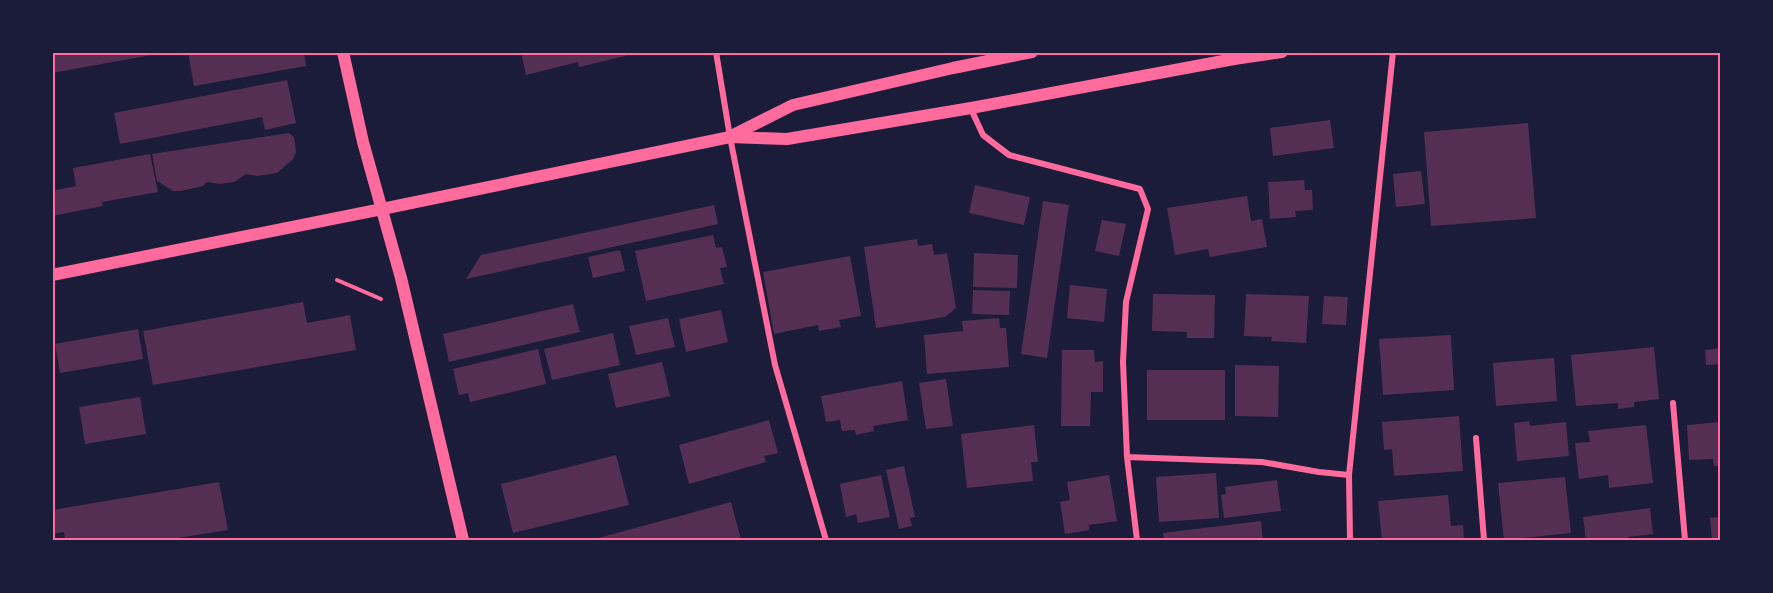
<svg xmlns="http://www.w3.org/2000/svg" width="1773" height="593" viewBox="0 0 1773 593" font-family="'IBM Plex Serif',serif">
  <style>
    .building { fill: #542f53 }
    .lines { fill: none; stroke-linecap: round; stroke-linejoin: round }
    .path { stroke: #ff6b9d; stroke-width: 4 }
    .minor { stroke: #ff6b9d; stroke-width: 6 }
    .secondary { stroke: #ff6b9d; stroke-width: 12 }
    .neatline { fill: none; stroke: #ff6b9d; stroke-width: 2 }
  </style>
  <rect width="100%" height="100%" fill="#1b1b3a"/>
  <path class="building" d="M 52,52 L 157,52 L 157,54 L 52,73 Z
    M 188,52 L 304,52 L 306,66 L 194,86 Z
    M 521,52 L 638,52 L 638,53 L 579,67 L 578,62 L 526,75 Z
    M 287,80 L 296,123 L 265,130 L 262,117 L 120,144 L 114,113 Z
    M 1330,120 L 1334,148 L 1273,156 L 1270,128 Z
    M 1528,123 L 1536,218 L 1431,226 L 1424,132 Z
    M 289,133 L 294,137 L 296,152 L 293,159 L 277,173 L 257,176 L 246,174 L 234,182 L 220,184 L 207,182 L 203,186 L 181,191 L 173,191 L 157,181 L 152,154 Z
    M 150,154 L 158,192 L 102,202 L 103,206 L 52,216 L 52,191 L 76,186 L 73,168 Z
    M 1421,171 L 1425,204 L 1396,207 L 1393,174 Z
    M 1304,180 L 1305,190 L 1312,190 L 1313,210 L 1295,211 L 1296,217 L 1270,219 L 1268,182 Z
    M 975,185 L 1030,197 L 1024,225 L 969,213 Z
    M 1247,196 L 1251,221 L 1262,219 L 1267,247 L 1210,257 L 1208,249 L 1175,255 L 1167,208 Z
    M 1043,201 L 1069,205 L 1047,358 L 1021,354 Z
    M 714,205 L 718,224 L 466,279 L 481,255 Z
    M 1102,220 L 1126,224 L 1119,256 L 1095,251 Z
    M 713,235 L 716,248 L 722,247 L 727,267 L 720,268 L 724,284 L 646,301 L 635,251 Z
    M 917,239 L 918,246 L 932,244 L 934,255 L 947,253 L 956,308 L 945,317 L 876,328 L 864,247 Z
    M 620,250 L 625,271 L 593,278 L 588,257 Z
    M 974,253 L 1018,255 L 1017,288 L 973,287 Z
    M 850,256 L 861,316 L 839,320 L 841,327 L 819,331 L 818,325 L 774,334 L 763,272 Z
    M 1070,285 L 1107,289 L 1104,322 L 1067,318 Z
    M 973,290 L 1010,291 L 1009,315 L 972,314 Z
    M 1153,294 L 1215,295 L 1214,338 L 1187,338 L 1187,332 L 1152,331 Z
    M 1246,294 L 1309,296 L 1306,343 L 1271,341 L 1272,337 L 1244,336 Z
    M 1324,296 L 1348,297 L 1346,325 L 1322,324 Z
    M 303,302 L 307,323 L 350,315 L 356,350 L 153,385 L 143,331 Z
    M 573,304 L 580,332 L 449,362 L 443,334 Z
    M 721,310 L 728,342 L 686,352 L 679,319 Z
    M 668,318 L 675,347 L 636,355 L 629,326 Z
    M 999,318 L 1000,328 L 1006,328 L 1009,367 L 927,374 L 924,335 L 963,331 L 962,321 Z
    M 138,329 L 143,359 L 60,373 L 55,344 Z
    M 613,333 L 620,365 L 552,380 L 544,349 Z
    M 1451,335 L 1454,390 L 1383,395 L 1379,339 Z
    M 1654,347 L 1659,399 L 1634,402 L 1634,407 L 1618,409 L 1618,403 L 1576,406 L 1571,355 Z
    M 1720,348 L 1720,364 L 1706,365 L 1705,350 Z
    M 538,349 L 546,384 L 470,402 L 468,393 L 459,395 L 453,369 Z
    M 1062,350 L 1094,350 L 1095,362 L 1103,361 L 1103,392 L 1091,392 L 1090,426 L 1061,426 Z
    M 1554,358 L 1557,401 L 1496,406 L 1493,363 Z
    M 662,362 L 670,396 L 616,408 L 608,374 Z
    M 1235,365 L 1279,366 L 1278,417 L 1235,416 Z
    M 1147,370 L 1225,370 L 1225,420 L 1147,420 Z
    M 946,379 L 953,426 L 926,429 L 919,383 Z
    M 902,381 L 908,420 L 873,426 L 874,431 L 856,435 L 855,430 L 842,431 L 840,420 L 826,422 L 821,396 Z
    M 140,397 L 146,434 L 85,444 L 79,407 Z
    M 1459,416 L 1463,471 L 1394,476 L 1392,449 L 1384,450 L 1382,422 Z
    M 769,420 L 778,453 L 764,456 L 766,462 L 689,484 L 679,445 Z
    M 1529,421 L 1530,426 L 1566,422 L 1569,456 L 1517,461 L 1514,423 Z
    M 1720,422 L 1720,466 L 1714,466 L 1713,459 L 1689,460 L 1687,425 Z
    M 1034,425 L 1038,462 L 1031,462 L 1033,481 L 967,488 L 961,434 Z
    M 1646,425 L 1653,483 L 1609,488 L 1608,475 L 1579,479 L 1575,443 L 1590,442 L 1588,431 Z
    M 616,455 L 629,505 L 513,533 L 501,484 Z
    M 904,466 L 915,517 L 910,518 L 912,526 L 899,529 L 886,470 Z
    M 1216,473 L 1219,518 L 1159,522 L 1156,477 Z
    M 881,475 L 890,517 L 858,523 L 856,514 L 846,517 L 840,484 Z
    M 1109,475 L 1117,521 L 1089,525 L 1089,530 L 1065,534 L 1060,502 L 1070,500 L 1067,482 Z
    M 1565,477 L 1571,533 L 1504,540 L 1498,483 Z
    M 1277,480 L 1281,511 L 1224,518 L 1221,495 L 1226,494 L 1225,487 Z
    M 219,482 L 228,530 L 165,540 L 65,540 L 64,532 L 52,534 L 52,510 Z
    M 1448,495 L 1451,526 L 1463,525 L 1464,540 L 1382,540 L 1378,501 Z
    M 731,502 L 741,540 L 591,540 Z
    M 1650,508 L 1653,534 L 1628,537 L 1628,540 L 1586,540 L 1583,517 Z
    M 1720,517 L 1720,540 L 1712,540 L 1710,518 Z
    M 1261,521 L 1263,540 L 1164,540 L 1163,533 Z"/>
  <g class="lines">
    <path class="path" d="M 337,280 L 381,299"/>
    <path class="minor" d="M 716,52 L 730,137 L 775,365 L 826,540
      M 971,109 L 983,135 L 1009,155 L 1140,189 L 1148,209 L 1126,302 L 1123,362 L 1127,457 L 1262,462 L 1319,472 L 1349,475
      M 1673,403 L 1685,540
      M 1476,438 L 1484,540
      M 1127,457 L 1137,540
      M 1350,540 L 1349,475 L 1393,52"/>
    <path class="secondary" d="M 343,52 L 363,142 L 401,278 L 463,540
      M 731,136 L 793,105 L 953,68 L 1032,52
      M 52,275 L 382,209 L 730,137 L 787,139 L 971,108 L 1234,59 L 1282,52"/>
  </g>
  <rect width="1773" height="593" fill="none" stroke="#1b1b3a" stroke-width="108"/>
  <rect x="54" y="54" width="1665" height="485" class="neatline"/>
</svg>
